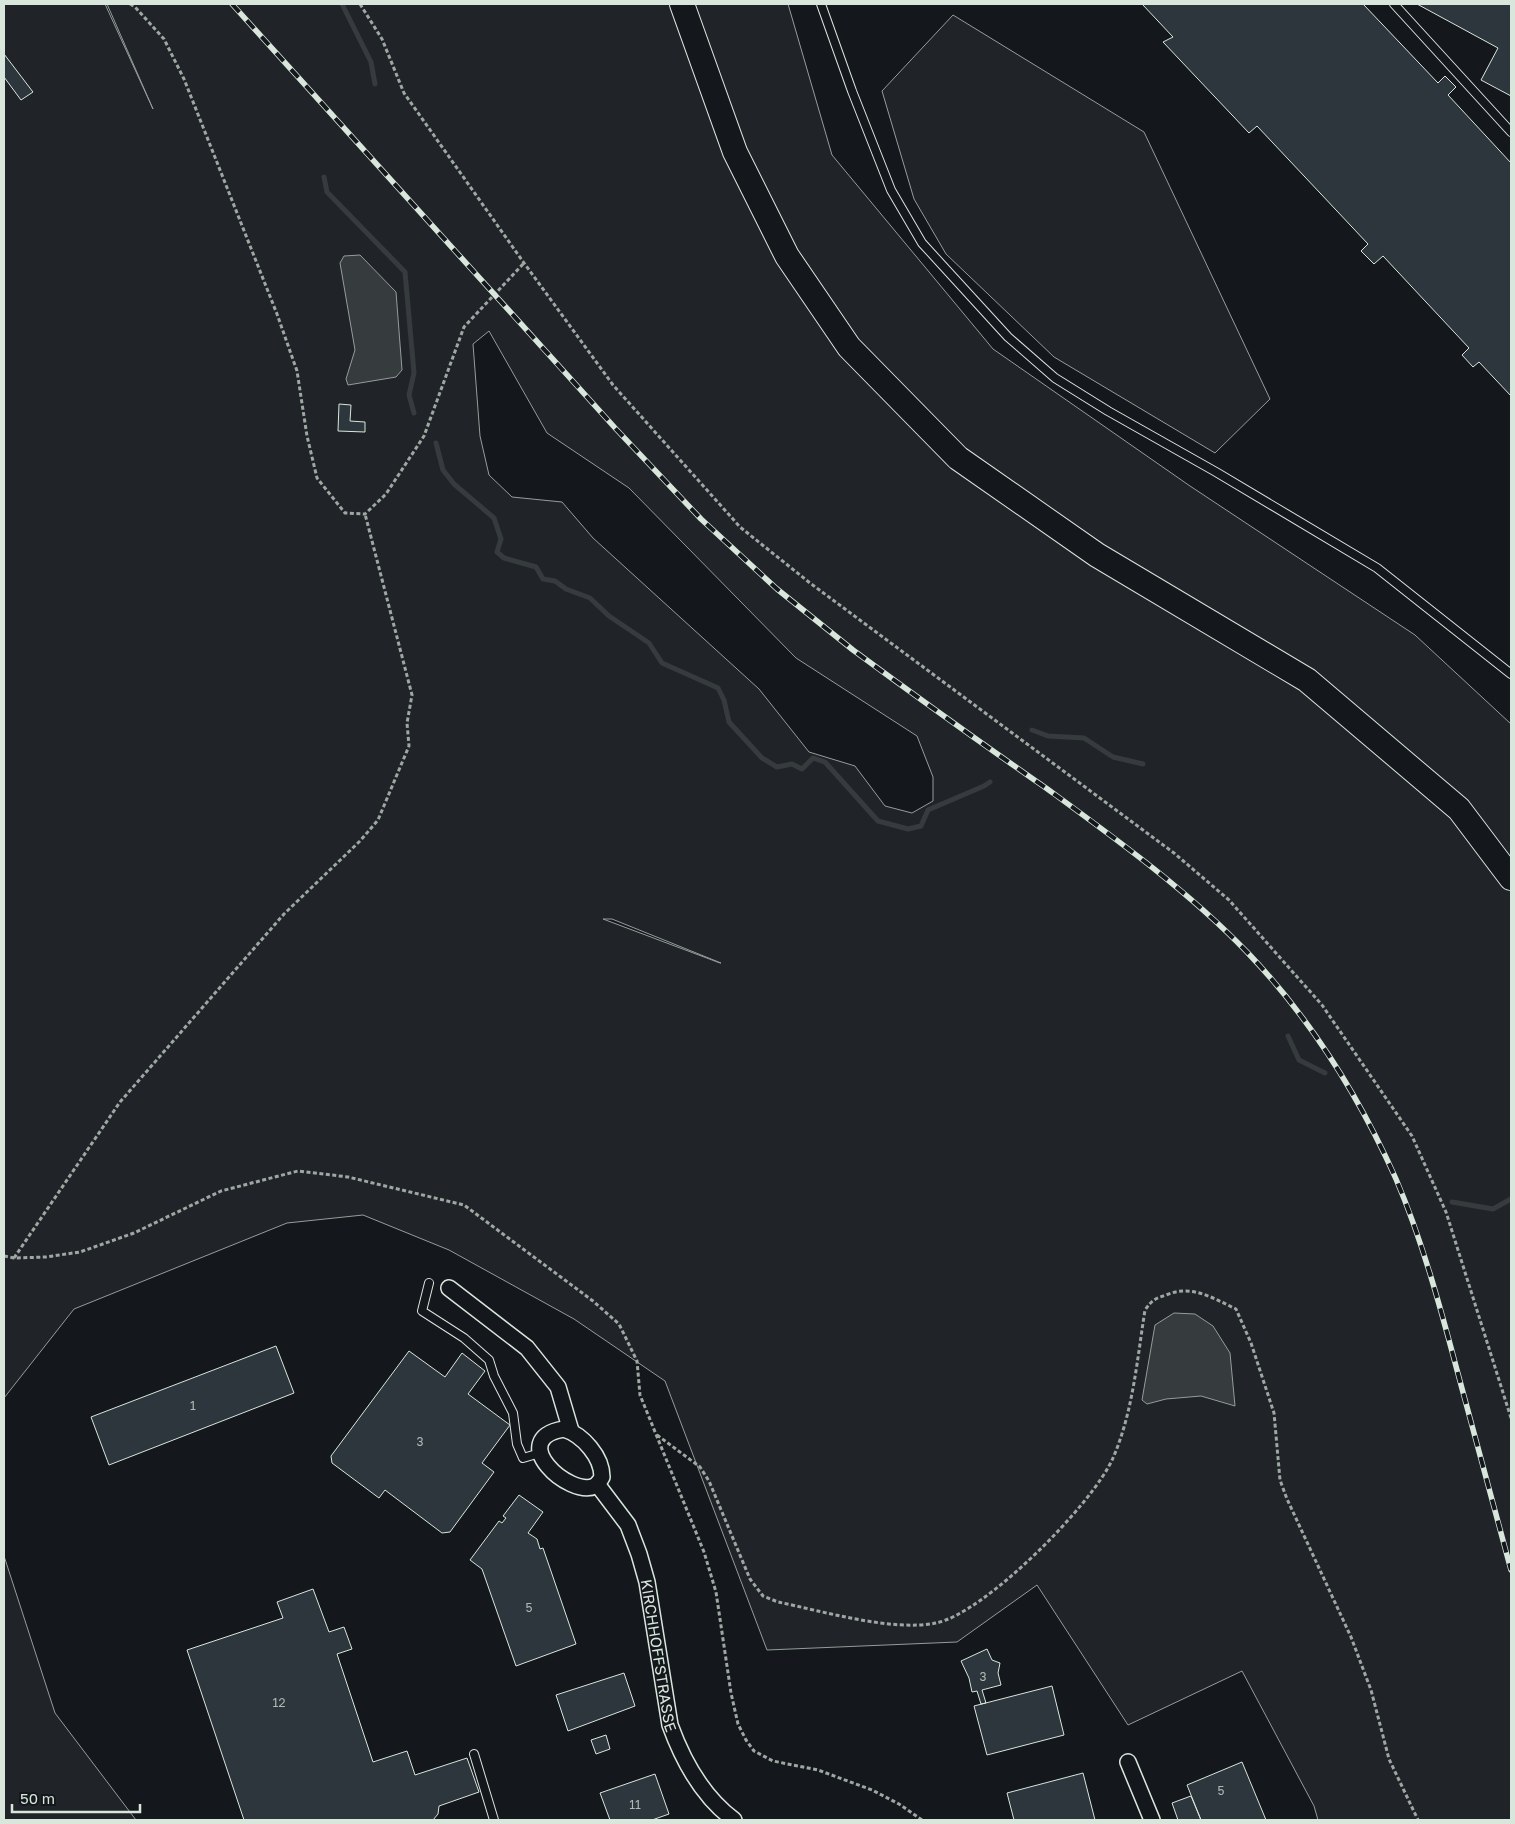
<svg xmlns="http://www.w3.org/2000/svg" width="1515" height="1824" viewBox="0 0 1515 1824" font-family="'Golos Text',sans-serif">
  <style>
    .green { fill: #202428; stroke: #939e99; fill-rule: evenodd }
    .water { fill: #363b3e; stroke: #939e99 }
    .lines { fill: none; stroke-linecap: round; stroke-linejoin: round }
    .stream { stroke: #363b3e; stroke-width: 5 }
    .building { fill: #2c363c; stroke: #d8e6dc }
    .service-casing { stroke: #d8e6dc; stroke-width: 10 }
    .minor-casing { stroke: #d8e6dc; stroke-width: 18 }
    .primary-casing { stroke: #d8e6dc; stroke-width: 26 }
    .path { stroke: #9da8a2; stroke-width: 3; stroke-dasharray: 4 2.5; stroke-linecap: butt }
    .service { stroke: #14181c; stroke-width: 8 }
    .minor { stroke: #14181c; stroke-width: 15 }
    .primary { stroke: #14181c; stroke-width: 24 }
    .rail-casing { stroke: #d8e6dc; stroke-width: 5.5 }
    .rail { stroke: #14181c; stroke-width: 4; stroke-dasharray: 11; stroke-linecap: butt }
    .labels { text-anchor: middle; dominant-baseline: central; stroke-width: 4; stroke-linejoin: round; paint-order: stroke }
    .number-label { font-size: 12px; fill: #adbab4 }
    .street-label { font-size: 15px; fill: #d8e6dc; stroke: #14181c }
  </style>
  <rect width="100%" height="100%" fill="#14181c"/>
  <path class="green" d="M 4,4 L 105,4 L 153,109 L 107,4 L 788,4 L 832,155 L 993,349 L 1190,486 L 1415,635 L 1511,724 L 1511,1820 L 1318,1820 L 1314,1806 L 1242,1671 L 1128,1725 L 1037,1585 L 957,1642 L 767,1650 L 665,1381 L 574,1319 L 449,1250 L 363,1215 L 287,1223 L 74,1309 L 4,1398 ZM 489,331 L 547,433 L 629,488 L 796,658 L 917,736 L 933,777 L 933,801 L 912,813 L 885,806 L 855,766 L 809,752 L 759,689 L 593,538 L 562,502 L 512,497 L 489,475 L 480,436 L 473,344 ZM 603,919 L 612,919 L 721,963 L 720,963 Z
    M 953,15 L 1144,132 L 1270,399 L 1215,453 L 1054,357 L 946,254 L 914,199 L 882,91 Z
    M 4,1556 L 55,1713 L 136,1820 L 4,1820 Z"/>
  <path class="water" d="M 360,255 L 396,292 L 402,370 L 396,377 L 348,385 L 346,379 L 355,350 L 340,263 L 344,256 Z
    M 1174,1313 L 1195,1314 L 1213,1326 L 1230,1353 L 1235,1406 L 1201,1396 L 1166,1399 L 1147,1404 L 1142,1400 L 1155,1325 Z"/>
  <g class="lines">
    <path class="stream" d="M 342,4 L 371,62 L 375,84
      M 324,177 L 327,192 L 405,272 L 414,373 L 409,395 L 414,413
      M 436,443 L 443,470 L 454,484 L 494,518 L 501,539 L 497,552 L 504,558 L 536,567 L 543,579 L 555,581 L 566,589 L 590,598 L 609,616 L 649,643 L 662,663 L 718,688 L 724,700 L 729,722 L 762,758 L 777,767 L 792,764 L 802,769 L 813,758 L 825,762 L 878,821 L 908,829 L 921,826 L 928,810 L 984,786 L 990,782
      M 1032,730 L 1048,736 L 1084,738 L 1113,757 L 1143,764
      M 1288,1036 L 1299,1060 L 1325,1073
      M 1452,1202 L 1493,1209 L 1511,1199"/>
  </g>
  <path class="building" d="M 1142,4 L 1363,4 L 1438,83 L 1445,76 L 1456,87 L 1448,95 L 1511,163 L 1511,396 L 1479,362 L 1473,367 L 1462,355 L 1469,348 L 1383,256 L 1374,264 L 1361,251 L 1368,244 L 1257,126 L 1249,133 L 1163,42 L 1173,37 Z
    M 1417,4 L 1511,4 L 1511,96 L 1481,80 L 1498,48 Z
    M 4,54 L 33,92 L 21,100 L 4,77 Z
    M 339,404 L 351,405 L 350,421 L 365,422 L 365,432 L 338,431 Z
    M 276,1346 L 294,1393 L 109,1465 L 91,1417 Z
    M 409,1351 L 445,1377 L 462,1353 L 485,1371 L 468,1394 L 510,1425 L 482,1463 L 494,1472 L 450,1532 L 442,1533 L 385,1490 L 379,1498 L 332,1463 L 331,1456 Z
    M 519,1495 L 543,1512 L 528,1533 L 537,1539 L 540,1549 L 543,1548 L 576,1644 L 516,1666 L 482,1569 L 470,1560 L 499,1521 L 502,1523 L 506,1518 L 503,1516 Z
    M 313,1589 L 329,1632 L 344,1627 L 352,1649 L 337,1654 L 373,1762 L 407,1751 L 415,1775 L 467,1758 L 479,1792 L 439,1806 L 438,1814 L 433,1820 L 244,1820 L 187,1650 L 283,1618 L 277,1602 Z
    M 987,1649 L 992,1660 L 1000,1663 L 998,1673 L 1001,1685 L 982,1690 L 986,1703 L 981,1704 L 977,1691 L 972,1692 L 969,1678 L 961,1661 Z
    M 624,1673 L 635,1706 L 568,1731 L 556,1695 Z
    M 1052,1686 L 1064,1735 L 987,1755 L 974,1706 Z
    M 606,1735 L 610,1749 L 596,1754 L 591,1740 Z
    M 1242,1762 L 1266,1820 L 1201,1820 L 1187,1785 Z
    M 1083,1773 L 1095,1820 L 1014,1820 L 1007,1793 Z
    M 655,1774 L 669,1814 L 652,1820 L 610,1820 L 600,1793 Z
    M 1191,1796 L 1201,1820 L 1178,1820 L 1172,1803 Z"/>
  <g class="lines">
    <g class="service-casing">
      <path id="service" d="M 821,4 L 852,91 L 891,190 L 922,243 L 1008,337 L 1055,378 L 1108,411 L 1216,472 L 1377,568 L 1511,674
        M 1394,4 L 1511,132
        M 429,1283 L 422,1311 L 464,1338 L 489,1360 L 494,1376 L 513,1413 L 517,1444 L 523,1458 L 540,1453
        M 474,1754 L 494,1820"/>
    </g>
    <g class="minor-casing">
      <g id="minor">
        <path d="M 449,1288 L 527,1348 L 558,1387 L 571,1431"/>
        <path d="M 564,1429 C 583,1435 602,1457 602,1477 C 600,1480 598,1485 595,1486 C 569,1498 505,1439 564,1429 Z"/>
        <path id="s1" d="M 597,1484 L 628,1525 L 639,1554 L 647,1582 L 670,1725 C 683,1761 703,1797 734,1820"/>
        <path d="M 1128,1762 L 1152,1820"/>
      </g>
    </g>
    <g class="primary-casing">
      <path id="primary" d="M 682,4 L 735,152 L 787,256 L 849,347 L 958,458 L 1097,555 L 1307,680 L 1459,809 L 1511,878"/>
    </g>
    <path class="path" d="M 130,4 L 135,7 L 164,39 L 184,79 L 277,314 L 297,371 L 307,436 L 317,478 L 345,513 L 365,514 L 386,494 L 424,436 L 464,327 L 524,263
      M 360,4 L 382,39 L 404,93 L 524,263 L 613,385 L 740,527 L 810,583 L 1174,853 L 1229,900 L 1322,1005 L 1412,1136 L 1446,1212 L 1511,1418
      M 4,1256 L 14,1258 L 46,1257 L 80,1252 L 134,1233 L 221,1191 L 298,1171 L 348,1177 L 464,1205 L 593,1301 L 619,1324 L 637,1361 L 640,1395 L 704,1552 L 716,1592 L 731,1693 L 738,1724 L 746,1740 L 754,1751 L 773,1761 L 818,1770 L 872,1790 L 899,1804 L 922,1820
      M 14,1258 L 120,1102 L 284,914 L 360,841 L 378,820 L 409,746 L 407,723 L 412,695 L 365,514
      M 657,1435 L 700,1467 L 709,1481 L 750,1579 L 763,1596 L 778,1602 C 822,1611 892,1632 936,1623 C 985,1613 1093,1504 1113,1458 C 1133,1412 1137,1360 1145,1310 C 1152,1300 1154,1299 1166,1295 C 1191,1284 1213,1298 1236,1309 L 1251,1343 L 1274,1413 L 1280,1480 L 1287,1499 L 1351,1637 L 1371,1690 L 1389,1759 L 1418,1820"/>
    <use href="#service" class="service"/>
    <use href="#minor" class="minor"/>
    <use href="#primary" class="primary"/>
    <g class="rail-casing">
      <path id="rail" d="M 232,4 L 616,429 L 701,519 L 777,589 L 853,650 C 917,697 981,743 1046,788 C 1116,839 1187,890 1247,952 C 1310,1018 1359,1096 1396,1179 C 1422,1240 1440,1306 1457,1370 C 1475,1437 1493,1503 1511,1570"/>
    </g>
    <use href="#rail" class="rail"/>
  </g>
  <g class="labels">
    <g class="number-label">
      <text x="193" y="1405">1</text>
      <text x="420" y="1441">3</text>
      <text x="529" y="1607">5</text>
      <text x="983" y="1676">3</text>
      <text x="279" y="1702">12</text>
      <text x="1221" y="1790">5</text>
      <text x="635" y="1804">11</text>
    </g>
    <g class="street-label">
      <text stroke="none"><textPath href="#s1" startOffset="186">KIRCHHOFFSTRASSE</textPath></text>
    </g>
  </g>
  <rect width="1515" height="1824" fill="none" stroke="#d8e6dc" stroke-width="10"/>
  <path d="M12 1804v8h128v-8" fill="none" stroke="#d8e6dc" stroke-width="2.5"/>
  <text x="20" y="1804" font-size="15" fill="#d8e6dc" stroke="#14181c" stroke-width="4" paint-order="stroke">50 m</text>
</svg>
